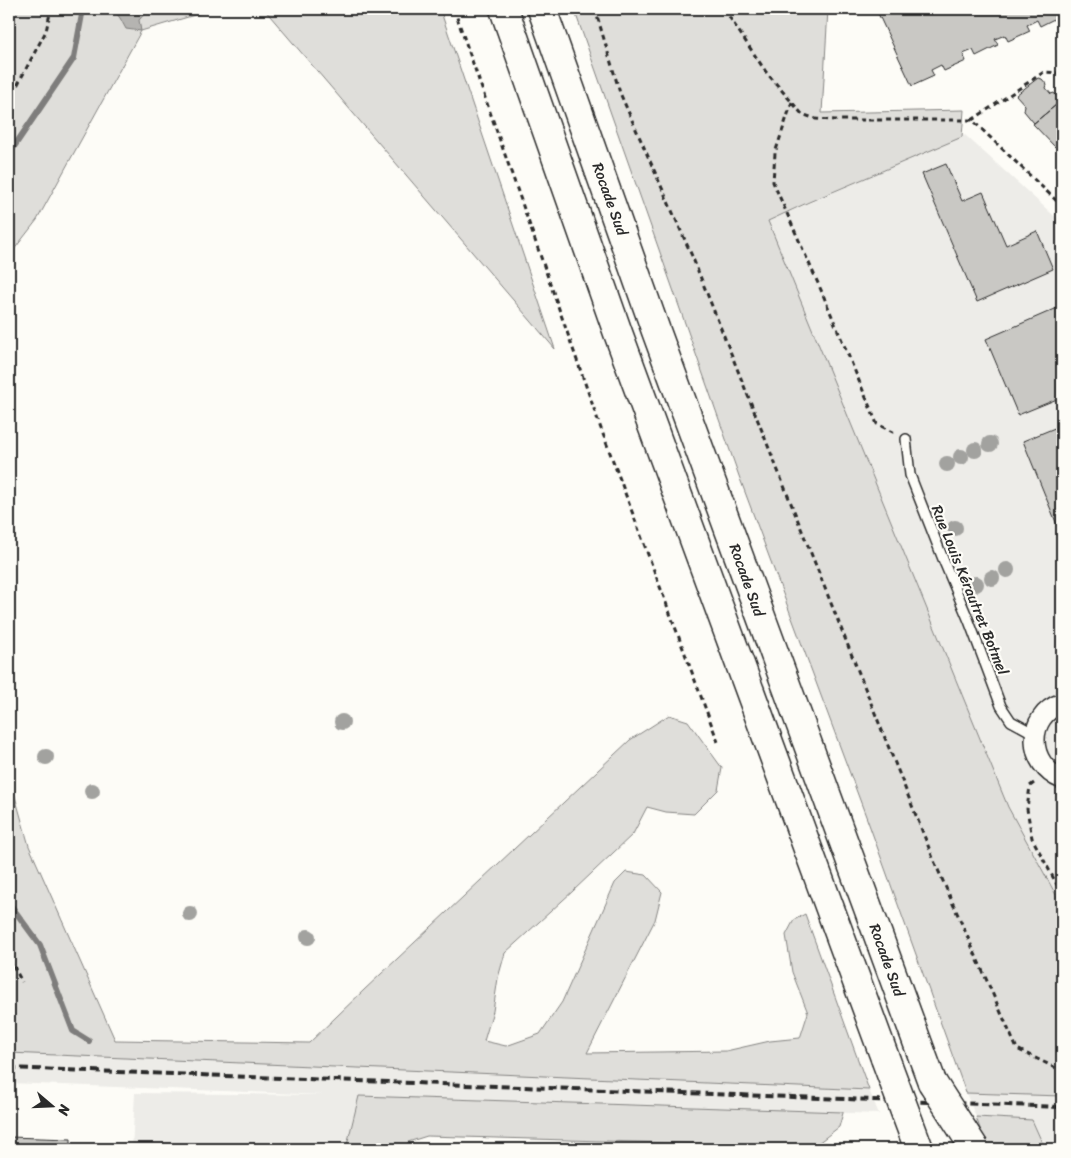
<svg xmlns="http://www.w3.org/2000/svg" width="1071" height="1158" viewBox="0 0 1071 1158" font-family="Sriracha,sans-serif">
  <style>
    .built { fill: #edece8 }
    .green { fill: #dfdeda; stroke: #858482 }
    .water { fill: #b5b4b1; stroke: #7e7d7b }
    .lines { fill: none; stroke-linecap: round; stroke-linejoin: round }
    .stream { stroke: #7e7d7b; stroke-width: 6 }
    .building { fill: #c9c8c4; stroke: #2b2b2b }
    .service-casing { stroke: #2b2b2b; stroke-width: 12 }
    .minor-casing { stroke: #2b2b2b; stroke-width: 22 }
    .trunk-casing { stroke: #2b2b2b; stroke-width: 31 }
    .path { stroke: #2b2b2b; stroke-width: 3; stroke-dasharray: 5 4; stroke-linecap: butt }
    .service { stroke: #fdfcf7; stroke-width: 9 }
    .minor { stroke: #fdfcf7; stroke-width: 19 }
    .trunk { stroke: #fdfcf7; stroke-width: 28 }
    .rail { stroke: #2b2b2b; stroke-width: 4; stroke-dasharray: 8 4; stroke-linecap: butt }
    .trunk-bridge-casing { stroke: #2b2b2b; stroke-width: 31; stroke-linecap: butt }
    .trunk-bridge { stroke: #fdfcf7; stroke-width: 28 }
    .tree { fill: #a2a29f }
    .labels { text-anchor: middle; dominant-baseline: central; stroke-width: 4.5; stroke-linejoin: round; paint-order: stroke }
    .street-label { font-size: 15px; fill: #2b2b2b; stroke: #fdfcf7 }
  </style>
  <rect width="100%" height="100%" fill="#fdfcf7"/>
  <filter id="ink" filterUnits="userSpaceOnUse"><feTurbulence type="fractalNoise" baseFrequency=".02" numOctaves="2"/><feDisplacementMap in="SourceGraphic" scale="10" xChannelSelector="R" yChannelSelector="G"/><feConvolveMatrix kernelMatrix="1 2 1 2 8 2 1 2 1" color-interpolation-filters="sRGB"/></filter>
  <g filter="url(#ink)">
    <path class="built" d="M 965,135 L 1062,223 L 1062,906 L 1008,807 L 768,221 Z
      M 9,957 L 70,1055 L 869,1090 L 879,1114 L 359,1096 L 346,1149 L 132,1149 L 135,1093 L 325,1095 L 9,1083 Z
      M 966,1093 L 1062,1096 L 1062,1149 L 1045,1149 L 1032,1120 L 976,1117 Z"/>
    <path class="green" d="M 9,9 L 215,9 L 141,31 L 37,220 L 9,256 Z
      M 264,9 L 440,9 L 555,349 Z
      M 574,9 L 828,9 L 822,113 L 964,110 L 962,137 L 809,202 L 768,221 L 1008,807 L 1062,906 L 1062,1096 L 966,1093 L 870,827 L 739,476 Z
      M 669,715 L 688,721 L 722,768 L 718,790 L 694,814 L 666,812 L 647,807 L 633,834 L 573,891 L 505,953 L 498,978 L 493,1011 L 484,1041 L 506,1046 L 540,1034 L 562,1002 L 615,883 L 626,872 L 646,875 L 662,892 L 655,920 L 587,1053 L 726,1051 L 770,1041 L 800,1038 L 808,1013 L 792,972 L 786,935 L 794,920 L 805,914 L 869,1090 L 9,1053 L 9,775 L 29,846 L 115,1040 L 309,1043 L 364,990 L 630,740 Z
      M 359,1096 L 843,1112 L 843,1113 L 839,1127 L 813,1147 L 427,1136 L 408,1142 L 405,1149 L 346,1149 Z
      M 976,1117 L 1032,1120 L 1045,1149 L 987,1149 Z"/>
    <path class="water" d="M 113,9 L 149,9 L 139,20 L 141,31 L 126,29 L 120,18 Z"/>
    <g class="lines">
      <path class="stream" d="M 9,154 L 74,58 L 83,9
        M 9,903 L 40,945 L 73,1031 L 89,1041"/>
    </g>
    <path class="building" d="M 876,9 L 945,9 L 948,14 L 959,9 L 1062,9 L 1062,15 L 1040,26 L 1037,20 L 1027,25 L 1030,31 L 1008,41 L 1005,35 L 995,39 L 998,45 L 976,56 L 973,50 L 963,54 L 966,61 L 944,71 L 941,65 L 931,70 L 934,76 L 912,86 Z
      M 1038,78 L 1042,79 L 1047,85 L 1046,88 L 1051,94 L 1054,93 L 1061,101 L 1034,123 L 1024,111 L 1025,105 L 1016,95 Z
      M 1056,105 L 1061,112 L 1059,114 L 1062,118 L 1062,140 L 1055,147 L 1033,124 Z
      M 946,164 L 962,201 L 983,192 L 1006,245 L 1037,231 L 1053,269 L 977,302 L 922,174 Z
      M 1062,306 L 1062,397 L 1018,415 L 986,339 Z
      M 1062,425 L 1062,537 L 1023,441 Z
      M 9,1137 L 71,1139 L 71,1149 L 9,1149 Z"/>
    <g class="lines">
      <g class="service-casing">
        <path id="service" d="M 906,439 L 910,475 L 945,564 L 969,621 L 1001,706 L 1011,721 L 1035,734"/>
      </g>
      <g class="minor-casing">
        <path id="minor" d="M 1062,703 C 1025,716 1027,765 1062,779"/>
      </g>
      <g class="trunk-casing">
        <path id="trunk" d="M 504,9 L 618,333 L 885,1058
          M 542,9 L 656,331 L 932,1082"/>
      </g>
      <path class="path" d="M 454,9 L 600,426 L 718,742
        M 595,9 L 620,93 L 692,256 L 935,863 L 1017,1049 L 1062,1071
        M 724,9 L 766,72 L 802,114 L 816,119 L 835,120 L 972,120 L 1062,206
        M 9,101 L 46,31 L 51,9
        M 792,102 L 775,153 L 773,182 L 821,290 L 877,424 L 895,433
        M 972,120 L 1044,72 L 1062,73
        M 1034,783 L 1030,786 L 1027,809 L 1032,838 L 1062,894
        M 9,958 L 22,982"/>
      <use href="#service" class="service"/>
      <use href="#minor" class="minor"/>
      <use href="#trunk" class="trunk"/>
      <path class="rail" d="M 9,1068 L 1062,1107"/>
      <g class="trunk-bridge-casing">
        <path id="trunk-bridge" d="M 885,1058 L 919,1149
          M 932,1082 L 975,1149"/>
      </g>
      <use href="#trunk-bridge" class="trunk-bridge"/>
    </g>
    <g class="tree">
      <circle cx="990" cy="444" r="8"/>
      <circle cx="975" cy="450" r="8"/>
      <circle cx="961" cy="457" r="8"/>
      <circle cx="947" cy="464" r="8"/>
      <circle cx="955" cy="528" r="8"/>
      <circle cx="1007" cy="570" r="8"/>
      <circle cx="992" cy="578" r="8"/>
      <circle cx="976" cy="584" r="8"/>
      <circle cx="342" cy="722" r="8"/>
      <circle cx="46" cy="757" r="8"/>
      <circle cx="92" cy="791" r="8"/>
      <circle cx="190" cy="914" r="8"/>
      <circle cx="308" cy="937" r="8"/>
    </g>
  </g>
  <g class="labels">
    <g class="street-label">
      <text transform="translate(610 199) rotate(70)">Rocade Sud</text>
      <text transform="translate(747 580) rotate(70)">Rocade Sud</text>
      <text transform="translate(970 590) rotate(68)">Rue Louis Kérautret Botmel</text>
      <text transform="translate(887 960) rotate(70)">Rocade Sud</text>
    </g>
  </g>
  <rect width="1071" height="1158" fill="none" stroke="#fdfcf7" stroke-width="30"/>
  <rect x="15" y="15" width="1041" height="1128" fill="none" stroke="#2b2b2b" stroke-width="2" filter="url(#ink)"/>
  <g transform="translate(52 1106) rotate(109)" stroke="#fdfcf7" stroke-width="4" paint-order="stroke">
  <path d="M0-4L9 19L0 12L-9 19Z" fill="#2b2b2b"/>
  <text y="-8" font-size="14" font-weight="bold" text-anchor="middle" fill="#2b2b2b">N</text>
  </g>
</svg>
